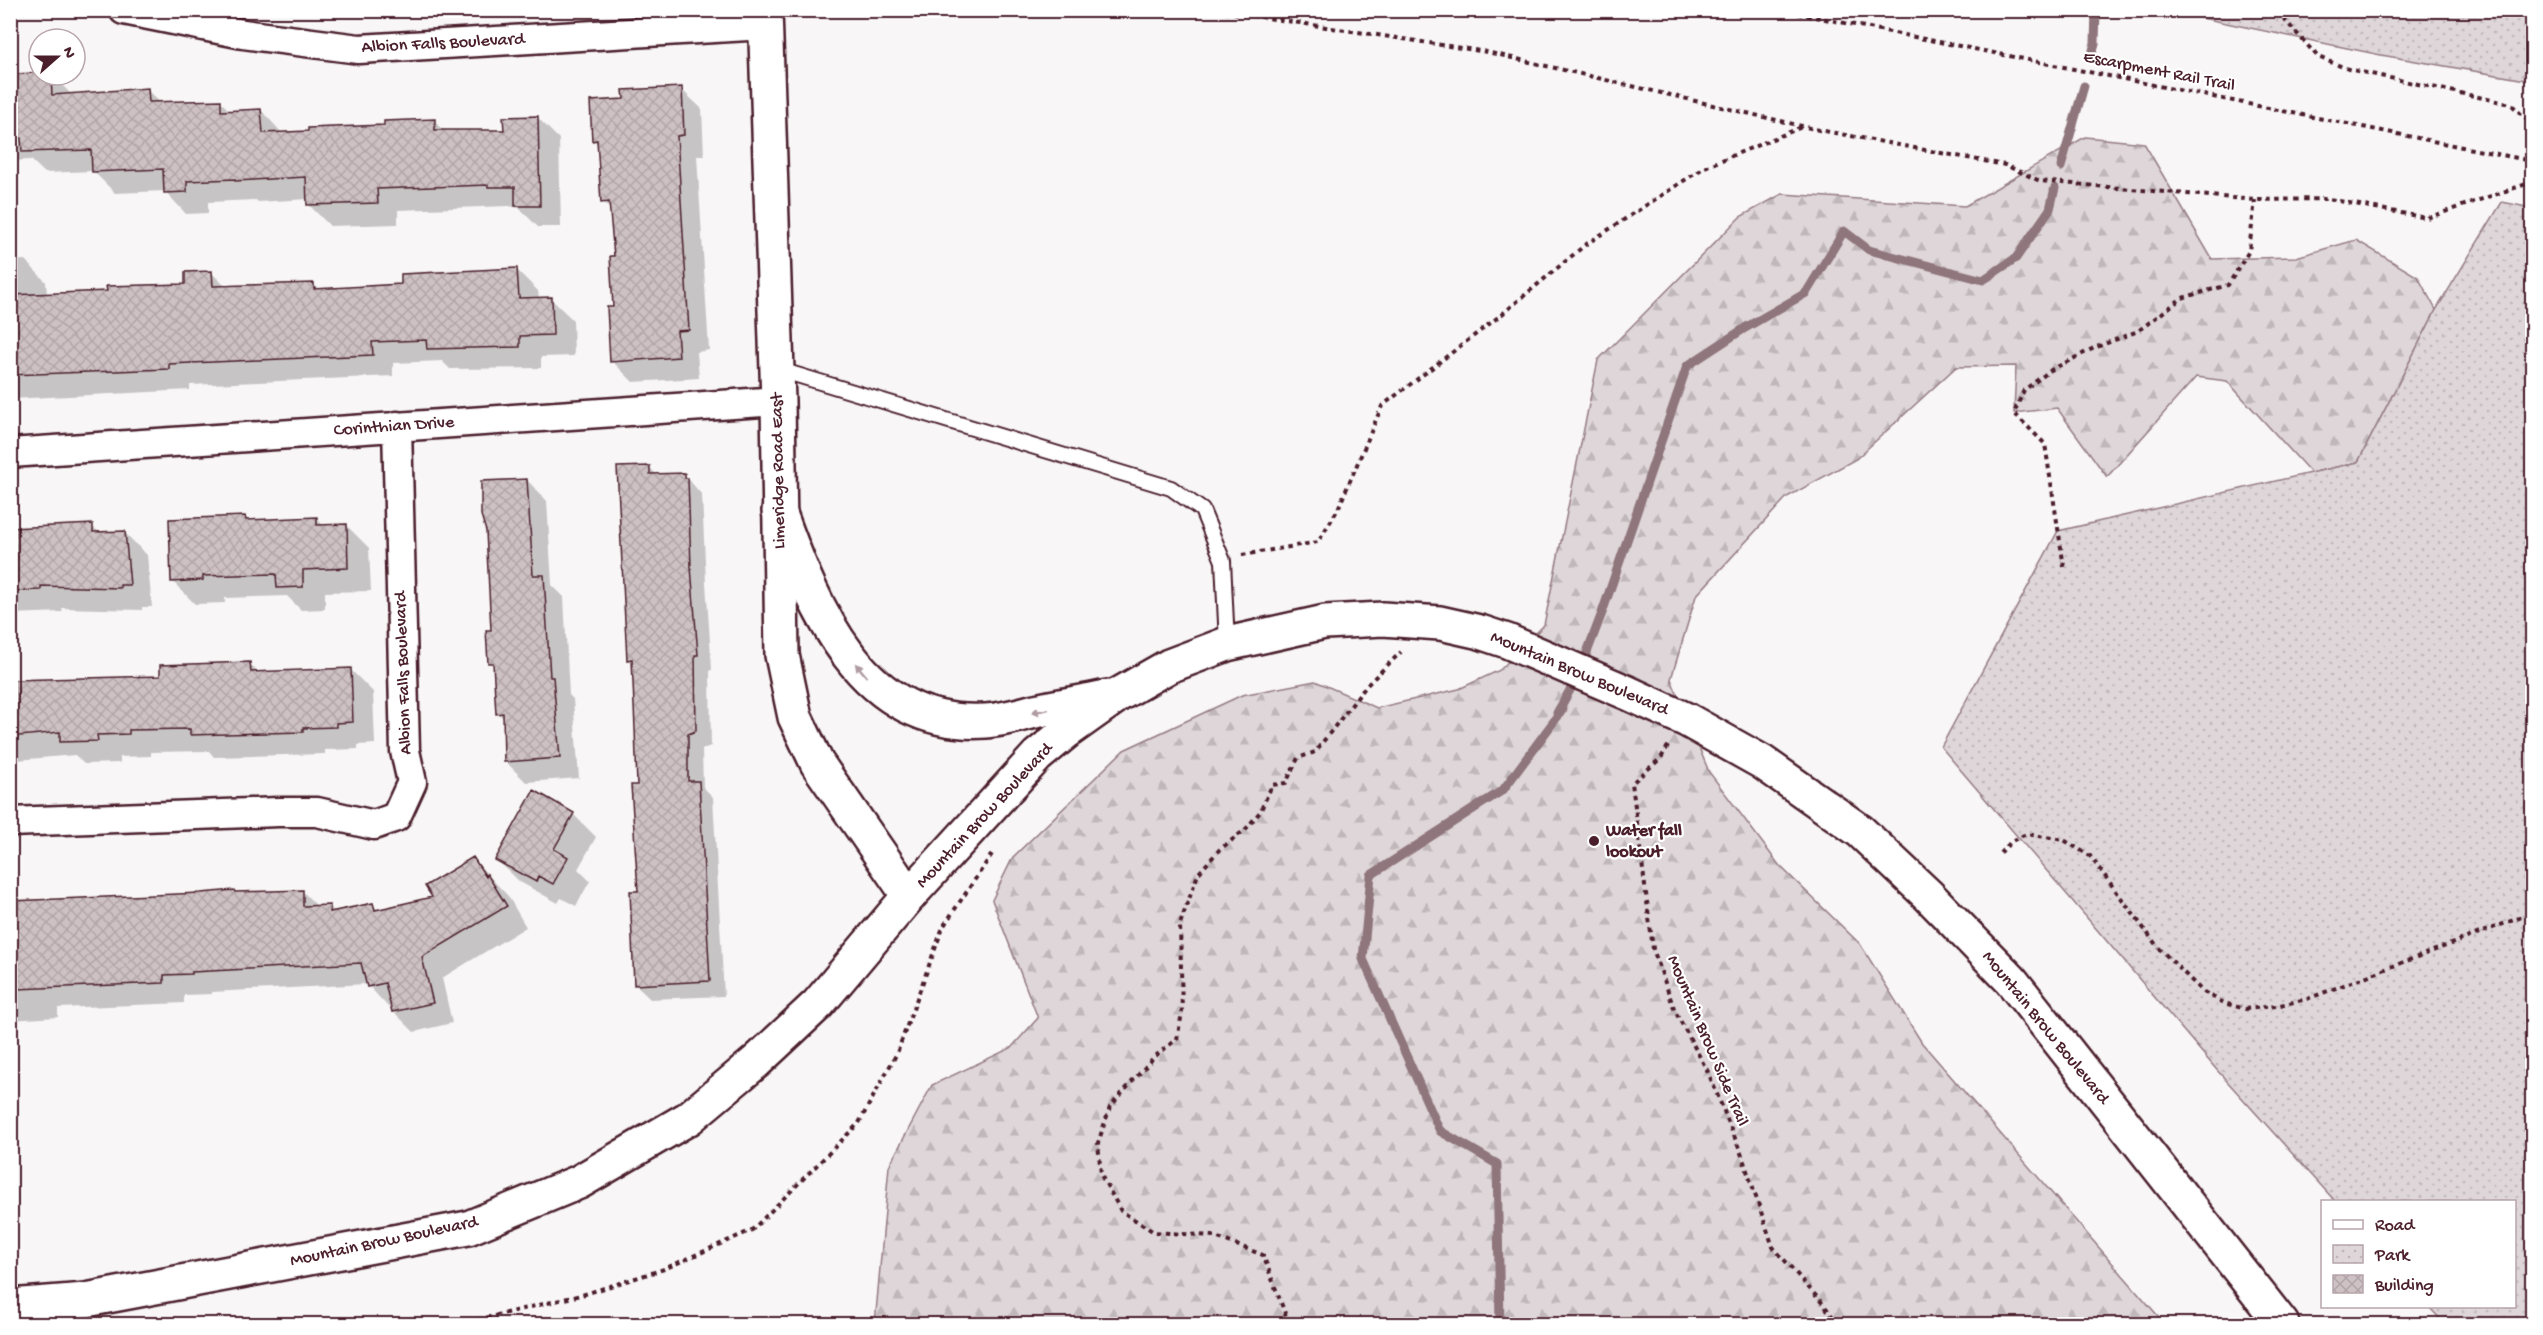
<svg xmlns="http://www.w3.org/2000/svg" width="2543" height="1335" viewBox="0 0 2543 1335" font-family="'Gochi Hand',sans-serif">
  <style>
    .forest { fill: url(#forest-firs); stroke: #947a82; stroke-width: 1.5 }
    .park { fill: url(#park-dots); stroke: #947a82; stroke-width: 1.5 }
    .shadow { fill: #0003 }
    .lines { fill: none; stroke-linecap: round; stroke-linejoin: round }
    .stream { stroke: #8f747b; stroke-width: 9 }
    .building { fill: url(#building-cross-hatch); stroke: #4a1f2b; stroke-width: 1.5 }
    .service-casing { stroke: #4a1f2b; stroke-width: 18 }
    .minor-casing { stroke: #4a1f2b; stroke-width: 33 }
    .tertiary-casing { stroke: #4a1f2b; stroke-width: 38 }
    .secondary-casing { stroke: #4a1f2b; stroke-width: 38 }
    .path { stroke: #4a1f2b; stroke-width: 4; stroke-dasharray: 4.5 4.5; stroke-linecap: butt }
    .service { stroke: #fff; stroke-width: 14 }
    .minor { stroke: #fff; stroke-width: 28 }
    .tertiary { stroke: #fff; stroke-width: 33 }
    .secondary { stroke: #fff; stroke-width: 33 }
    .oneway { fill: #ae9aa0 }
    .poi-dot { fill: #4a1f2b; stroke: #fff; stroke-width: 2 }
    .labels { text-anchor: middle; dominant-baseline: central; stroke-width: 4.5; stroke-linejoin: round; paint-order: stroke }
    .street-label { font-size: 18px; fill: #4a1f2b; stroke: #fff }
    .poi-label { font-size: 18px; font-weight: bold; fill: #4a1f2b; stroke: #fff; text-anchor: start }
  </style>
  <defs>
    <pattern id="forest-firs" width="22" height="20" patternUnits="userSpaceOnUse" patternTransform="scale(1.5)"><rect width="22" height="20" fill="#ded6d9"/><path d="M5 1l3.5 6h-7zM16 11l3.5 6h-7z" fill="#c0b7ba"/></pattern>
    <pattern id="park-dots" width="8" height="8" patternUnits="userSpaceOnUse" patternTransform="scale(1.5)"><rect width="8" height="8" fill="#ded6d9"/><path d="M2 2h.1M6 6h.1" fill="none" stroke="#c0b7ba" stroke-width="1.8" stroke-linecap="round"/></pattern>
    <pattern id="building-cross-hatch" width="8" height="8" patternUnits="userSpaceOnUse" patternTransform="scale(1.5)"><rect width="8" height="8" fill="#cdc1c4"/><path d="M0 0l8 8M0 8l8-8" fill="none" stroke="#b2a5a9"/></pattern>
  </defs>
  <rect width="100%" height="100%" fill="#f8f6f7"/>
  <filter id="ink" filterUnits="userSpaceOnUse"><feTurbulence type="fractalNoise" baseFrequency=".0167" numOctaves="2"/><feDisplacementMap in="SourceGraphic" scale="12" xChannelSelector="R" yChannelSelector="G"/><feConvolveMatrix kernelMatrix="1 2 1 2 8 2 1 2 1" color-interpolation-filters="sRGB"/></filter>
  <g filter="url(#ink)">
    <path class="forest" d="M 2085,137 L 2144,143 L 2212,259 L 2296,257 L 2356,240 L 2418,277 L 2436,310 L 2358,462 L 2311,473 L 2227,381 L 2196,377 L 2107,477 L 2057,408 L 2014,413 L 2016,366 L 1956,367 L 1856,459 L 1787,497 L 1696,596 L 1671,679 L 1709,772 L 1779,865 L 1860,944 L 1922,1043 L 2165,1324 L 875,1324 L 889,1166 L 932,1085 L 1011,1048 L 1038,1018 L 992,900 L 1013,857 L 1124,750 L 1242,695 L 1315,681 L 1377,708 L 1459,689 L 1500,670 L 1544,625 L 1598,360 L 1740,217 L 1782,194 L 1965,206 Z"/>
    <path class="park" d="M 2168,11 L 2532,11 L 2532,81 L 2381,55 Z
      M 2502,202 L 2532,208 L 2532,1324 L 2445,1324 L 2429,1307 L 2514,1306 L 2514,1202 L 2335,1201 L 2216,1069 L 1941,747 L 2058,531 L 2358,462 L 2436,310 Z"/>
    <path class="shadow" d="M 39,74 L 52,75 L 72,95 L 147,90 L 161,103 L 220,101 L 231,112 L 261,110 L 282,133 L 434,121 L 445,132 L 505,131 L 537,117 L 559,139 L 561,227 L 538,227 L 519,208 L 509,206 L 398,210 L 398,224 L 330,226 L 309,205 L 308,199 L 258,202 L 256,200 L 208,202 L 208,213 L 186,214 L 165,191 L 115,193 L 93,171 L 45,173 L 31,160 L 10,161 L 10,75 Z
      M 681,89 L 702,109 L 704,156 L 697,156 L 709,350 L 697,352 L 699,378 L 633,382 L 612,361 L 616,257 L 612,211 L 603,202 L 599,145 L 594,140 L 625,100 Z
      M 25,260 L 46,282 L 47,295 L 108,293 L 186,285 L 212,273 L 226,287 L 313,284 L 319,290 L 403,285 L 517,270 L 538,291 L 539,299 L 551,299 L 573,320 L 574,356 L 541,357 L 541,368 L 450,369 L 442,361 L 393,363 L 393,376 L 190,385 L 190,390 L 10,399 L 10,261 Z
      M 649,467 L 657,475 L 684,474 L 702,495 L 706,583 L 712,670 L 710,670 L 711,746 L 702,749 L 703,787 L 713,797 L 724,996 L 650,999 L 635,984 L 639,892 L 639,786 L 634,665 L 628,659 Z
      M 527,480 L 547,501 L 552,585 L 564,597 L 569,695 L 573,699 L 579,778 L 526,782 L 506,762 L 505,720 L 498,713 L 495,667 L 490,662 L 493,631 Z
      M 245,517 L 248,521 L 316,518 L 324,526 L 346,525 L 369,548 L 371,591 L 325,592 L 325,609 L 301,610 L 287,596 L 225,598 L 225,603 L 195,604 L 172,581 Z
      M 92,526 L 100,533 L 124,532 L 147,555 L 152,607 L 142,607 L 142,610 L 62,608 L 63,612 L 10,614 L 10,529 Z
      M 250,664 L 259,673 L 351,670 L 373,692 L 375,744 L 358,745 L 358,749 L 325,750 L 325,754 L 214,757 L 209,751 L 151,752 L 151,756 L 120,757 L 120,763 L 84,764 L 75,755 L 17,760 L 17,767 L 10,767 L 10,682 L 161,677 Z
      M 573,814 L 596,837 L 578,869 L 590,881 L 576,906 L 561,898 L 558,903 L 520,882 L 497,860 Z
      M 473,859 L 508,896 L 526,927 L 442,978 L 452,1023 L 414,1032 L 393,1011 L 392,1006 L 388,1007 L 367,984 L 212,992 L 212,994 L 184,995 L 184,1003 L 58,1008 L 58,1017 L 10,1020 L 10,904 L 234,891 L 236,894 L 302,891 L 318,907 L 329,906 L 336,913 L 373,905 L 378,910 L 434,898 Z"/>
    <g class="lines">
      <path class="stream" d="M 2091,58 L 2095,43 L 2096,10
        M 2061,167 L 2084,86
        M 1500,1324 L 1497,1164 L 1440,1131 L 1363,959 L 1371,875 L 1503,790 L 1563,709 L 1557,713 L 1578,676 L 1602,613 L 1687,366 L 1745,328 L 1806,293 L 1844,231 L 1869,250 L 1983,280 L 2016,258 L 2050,209 L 2055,188"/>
    </g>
    <path class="building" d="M 39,73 L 39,75 L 51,75 L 52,95 L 148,88 L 149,102 L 221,100 L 221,111 L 261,109 L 263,133 L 308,131 L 308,128 L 384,125 L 384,121 L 435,119 L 435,130 L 504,130 L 503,117 L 538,116 L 540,206 L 515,206 L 515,187 L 488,187 L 488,185 L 377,189 L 378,203 L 307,205 L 306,177 L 235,181 L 235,179 L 187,181 L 187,192 L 164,193 L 163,169 L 92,172 L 91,150 L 22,152 L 21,138 L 10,139 L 10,74 Z
      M 682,87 L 684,135 L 677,136 L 689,330 L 677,331 L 679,357 L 610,362 L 607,307 L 613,307 L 610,256 L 614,256 L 609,202 L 601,203 L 597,140 L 592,141 L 590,101 L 624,99 L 623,90 Z
      M 517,268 L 519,298 L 552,297 L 553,335 L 520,336 L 520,347 L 427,349 L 426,340 L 372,342 L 373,355 L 169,364 L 169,369 L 10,375 L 10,295 L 107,291 L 106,286 L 185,284 L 185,272 L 212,271 L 213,286 L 314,283 L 314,289 L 401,284 L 401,274 Z
      M 650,466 L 650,474 L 685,473 L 685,478 L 688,478 L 691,567 L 698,655 L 695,655 L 696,731 L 688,734 L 688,781 L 699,781 L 710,981 L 634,985 L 630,891 L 638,891 L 631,785 L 637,785 L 635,729 L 632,659 L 627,660 L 617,467 Z
      M 527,479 L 533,575 L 544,575 L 550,677 L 553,677 L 560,758 L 504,762 L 503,713 L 496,714 L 493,663 L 488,663 L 486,630 L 491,630 L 486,531 L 481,515 L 481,481 Z
      M 245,516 L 246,520 L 317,517 L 317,525 L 347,524 L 348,568 L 303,570 L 303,587 L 277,588 L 276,574 L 203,576 L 203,580 L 171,582 L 169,519 Z
      M 93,524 L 93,532 L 125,531 L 130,585 L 120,585 L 120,588 L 41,586 L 41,590 L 10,591 L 10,528 Z
      M 250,662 L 251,672 L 351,668 L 353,722 L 336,723 L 336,727 L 303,728 L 303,732 L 190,735 L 190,729 L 129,730 L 129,734 L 97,735 L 98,741 L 60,742 L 60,732 L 10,737 L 10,680 L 160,676 L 160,665 Z
      M 534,790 L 574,813 L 554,849 L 568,857 L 553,884 L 538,876 L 536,882 L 495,860 Z
      M 473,857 L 486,877 L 487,874 L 507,906 L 422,957 L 433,1003 L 392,1012 L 385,983 L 367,987 L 361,963 L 192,972 L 192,974 L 164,975 L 164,983 L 17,989 L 16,980 L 10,981 L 10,901 L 201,893 L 234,890 L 235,892 L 303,890 L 303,906 L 330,905 L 330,912 L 373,903 L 375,910 L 432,897 L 425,886 Z"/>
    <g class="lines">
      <g class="service-casing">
        <path id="service" d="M 777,369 L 1171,488 L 1202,510 L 1223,561 L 1227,644"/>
      </g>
      <g class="minor-casing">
        <path id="minor" d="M 124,10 L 243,34 L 359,49 L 765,25
          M 10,453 L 778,401
          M 10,822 L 278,812 L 317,812 L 374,825 L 396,817 L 412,782 L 405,751 L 397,426"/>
      </g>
      <g class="tertiary-casing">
        <path id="tertiary" d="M 765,10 L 778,401 L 782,655 L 795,717 L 817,763 L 909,896"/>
      </g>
      <g class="secondary-casing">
        <path id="secondary" d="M 779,511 C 814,608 861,729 986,721 C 1003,720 1019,715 1035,711 C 1059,706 1083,702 1107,697
          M 10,1306 L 86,1300 L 468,1228 L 579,1182 L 689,1118 L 757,1061 L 818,1004 L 909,896 L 1037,756 L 1066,732 L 1118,695 L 1169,666 L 1227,644 L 1325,622 L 1383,619 L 1440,623 L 1480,632 L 1507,641 L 1628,693 L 1687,720 L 1762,762 L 1860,831 L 1928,895 L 2011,980 L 2282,1324"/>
      </g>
      <path class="path" d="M 1216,10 L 1487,52 L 1819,130 L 2005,165 L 2040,181 L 2255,200 L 2329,199 L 2427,218 L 2532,182
        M 1780,10 L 2532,161
        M 2282,10 L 2283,18 L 2318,57 L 2348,69 L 2511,104 L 2532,125
        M 1242,555 L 1318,542 L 1338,509 L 1382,406 L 1501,315 L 1585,245 L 1705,167 L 1804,126
        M 2064,567 L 2045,444 L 2014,413 L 2024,390 L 2051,370 L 2094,348 L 2138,331 L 2182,298 L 2228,285 L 2249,251 L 2255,200
        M 1668,746 L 1661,758 L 1632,783 L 1653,949 L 1675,1011 L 1708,1072 L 1741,1153 L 1773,1247 L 1824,1305 L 1838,1324
        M 2000,853 L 2012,841 L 2026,834 L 2064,840 L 2090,856 L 2157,946 L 2202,991 L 2224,1003 L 2245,1009 L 2276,1006 L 2307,999 L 2532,913
        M 460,1324 L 585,1294 L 664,1269 L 752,1230 L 859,1123 L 897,1053 L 943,927 L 992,854
        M 1289,1324 L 1263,1255 L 1213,1236 L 1154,1232 L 1121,1211 L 1101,1175 L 1098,1143 L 1110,1107 L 1154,1057 L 1177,1039 L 1182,1013 L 1180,924 L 1198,874 L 1219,850 L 1245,830 L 1260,812 L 1272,785 L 1286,783 L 1298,758 L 1315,752 L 1367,685 L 1401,652"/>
      <use href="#service" class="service"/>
      <use href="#minor" class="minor"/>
      <use href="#tertiary" class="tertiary"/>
      <use href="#secondary" class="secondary"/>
    </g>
    <defs><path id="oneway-solid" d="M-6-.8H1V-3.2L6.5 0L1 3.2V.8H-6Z" transform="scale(1.5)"/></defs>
    <g class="oneway">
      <use href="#oneway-solid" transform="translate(861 670) rotate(-130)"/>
      <use href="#oneway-solid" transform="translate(1040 711) rotate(168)"/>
    </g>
  </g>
  <circle class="poi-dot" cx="1594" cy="841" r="6"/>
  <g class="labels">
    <g class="street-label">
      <text transform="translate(443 44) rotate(-3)">Albion Falls Boulevard</text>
      <text transform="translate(2159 72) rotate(11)">Escarpment Rail Trail</text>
      <text transform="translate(394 427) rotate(-4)">Corinthian Drive</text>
      <text transform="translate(779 471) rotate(-91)">Limeridge Road East</text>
      <text transform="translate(404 673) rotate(-92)">Albion Falls Boulevard</text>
      <text transform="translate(1579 674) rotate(23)">Mountain Brow Boulevard</text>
      <text transform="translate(985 816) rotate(-47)">Mountain Brow Boulevard</text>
      <text transform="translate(2045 1028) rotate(51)">Mountain Brow Boulevard</text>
      <text transform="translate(1707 1041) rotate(67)">Mountain Brow Side Trail</text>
      <text transform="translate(384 1242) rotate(-12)">Mountain Brow Boulevard</text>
    </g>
    <g class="poi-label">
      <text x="1606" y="831">Water fall<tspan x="1606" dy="21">lookout</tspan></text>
    </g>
  </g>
  <rect width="2543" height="1335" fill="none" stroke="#fff" stroke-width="36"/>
  <rect x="18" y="18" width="2507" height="1299" fill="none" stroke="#4a1f2b" stroke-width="2" filter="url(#ink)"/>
  <rect x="2321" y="1200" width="195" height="108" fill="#ffffff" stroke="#b7a5aa" stroke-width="1.5"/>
  <rect x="2333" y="1220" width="30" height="9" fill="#ffffff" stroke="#b7a5aa" stroke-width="1.5"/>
  <text x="2375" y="1230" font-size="18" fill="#4a1f2b">Road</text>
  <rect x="2333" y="1245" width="30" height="18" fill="url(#park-dots)" stroke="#b7a5aa" stroke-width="1.5"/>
  <text x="2375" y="1260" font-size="18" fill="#4a1f2b">Park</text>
  <rect x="2333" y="1275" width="30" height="18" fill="url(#building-cross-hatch)" stroke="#b7a5aa" stroke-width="1.5"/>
  <text x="2375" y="1290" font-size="18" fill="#4a1f2b">Building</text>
  <g transform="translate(57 57) rotate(69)"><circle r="28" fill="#ffffff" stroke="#b7a5aa" stroke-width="1.5"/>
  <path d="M0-4.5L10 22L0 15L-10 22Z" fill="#4a1f2b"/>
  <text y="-9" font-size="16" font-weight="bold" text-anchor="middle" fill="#4a1f2b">N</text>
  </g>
</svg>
